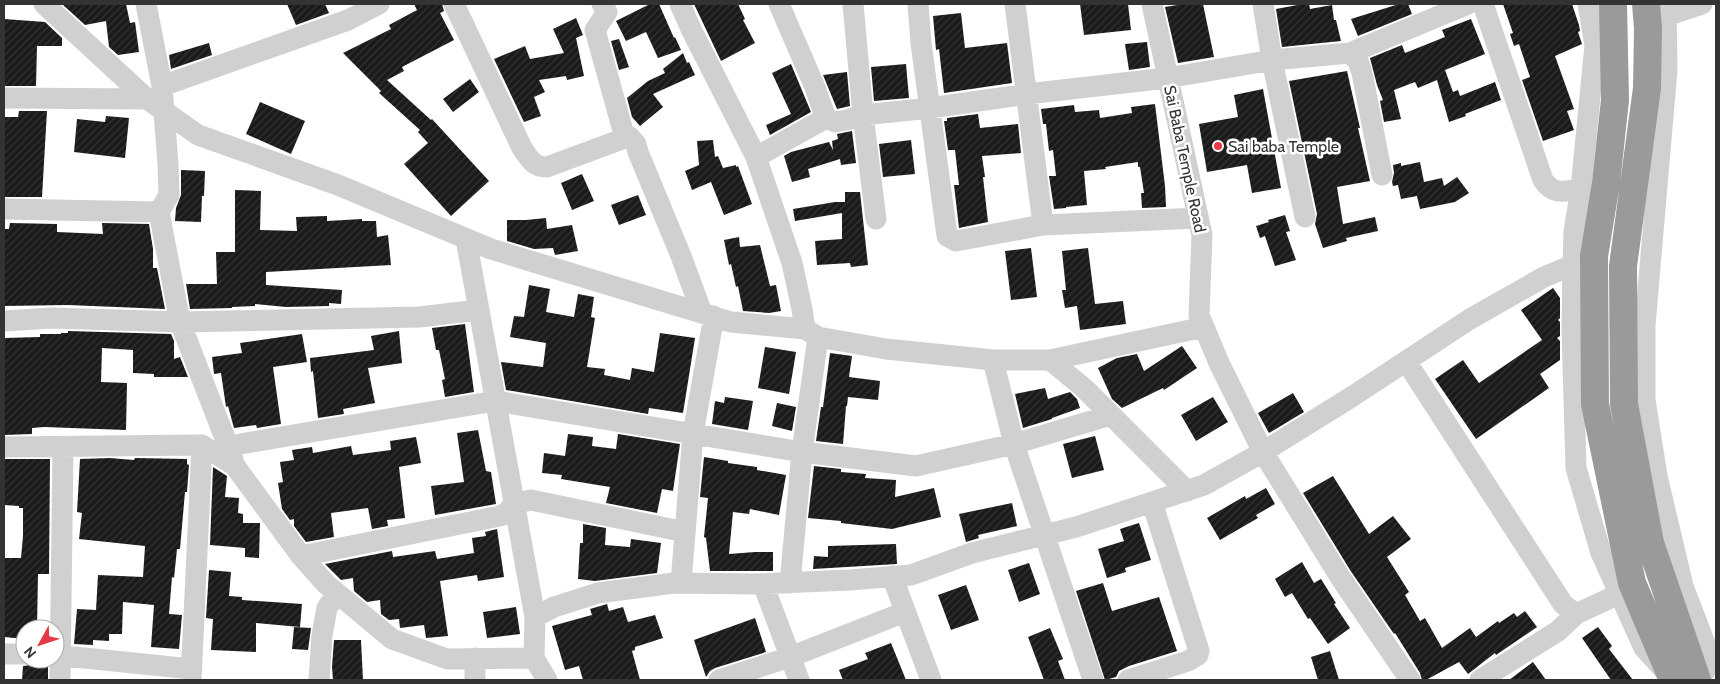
<svg xmlns="http://www.w3.org/2000/svg" width="1720" height="684" viewBox="0 0 1720 684" font-family="Cabin,sans-serif">
  <style>
    .building { fill: url(#building-hatch) }
    .lines { fill: none; stroke-linecap: round; stroke-linejoin: round }
    .minor { stroke: #d0d0d0; stroke-width: 21 }
    .highway { stroke: #9a9a9a; stroke-width: 28 }
    .poi-dot { fill: #e63946; stroke: #fff; stroke-width: 2 }
    .labels { text-anchor: middle; dominant-baseline: central; stroke-width: 5; stroke-linejoin: round; paint-order: stroke }
    .poi-label { font-size: 16px; fill: #333; stroke: #fff; text-anchor: start }
    .street-label { font-size: 16px; fill: #333; stroke: #fff }
  </style>
  <defs>
    <pattern id="building-hatch" width="6" height="6" patternUnits="userSpaceOnUse" patternTransform="scale(1.25)"><rect width="6" height="6" fill="#1a1a1a"/><path d="M-1 1l2-2M0 6l6-6M5 7l2-2" fill="none" stroke="#333"/></pattern>
  </defs>
  <rect width="100%" height="100%" fill="#fff"/>
  <path class="building" d="M 62,4 L 126,4 L 130,23 L 135,22 L 139,52 L 118,55 L 109,47 L 106,21 L 85,25 Z
    M 287,4 L 325,4 L 329,13 L 296,25 Z
    M 414,4 L 442,4 L 444,11 L 440,13 L 454,40 L 402,67 L 404,71 L 387,80 L 431,120 L 432,119 L 489,181 L 451,216 L 404,164 L 428,143 L 418,132 L 420,130 L 379,93 L 381,91 L 343,53 L 391,29 L 389,25 L 417,10 Z
    M 650,4 L 659,4 L 674,38 L 675,37 L 681,50 L 658,58 L 646,32 L 626,41 L 616,21 Z
    M 694,4 L 738,4 L 745,19 L 743,20 L 755,43 L 721,61 Z
    M 1080,4 L 1128,4 L 1131,30 L 1084,35 Z
    M 1184,4 L 1203,4 L 1214,57 L 1178,63 L 1165,7 Z
    M 1303,4 L 1309,4 L 1310,9 L 1332,5 L 1334,20 L 1336,20 L 1341,41 L 1282,47 L 1276,9 Z
    M 1399,4 L 1408,4 L 1412,14 L 1358,36 L 1351,19 Z
    M 1503,4 L 1572,4 L 1579,25 L 1580,31 L 1578,32 L 1582,44 L 1555,56 L 1574,109 L 1567,111 L 1574,130 L 1543,141 L 1522,80 L 1530,77 L 1519,44 L 1514,46 L 1510,34 L 1513,33 Z
    M 961,13 L 965,48 L 1007,43 L 1012,83 L 944,93 L 939,49 L 936,50 L 933,16 Z
    M 576,18 L 583,35 L 576,38 L 584,76 L 567,80 L 566,76 L 539,80 L 545,92 L 534,97 L 541,116 L 524,122 L 494,59 L 525,46 L 530,59 L 564,53 L 553,29 Z
    M 4,19 L 45,22 L 62,38 L 62,46 L 37,46 L 36,86 L 4,86 Z
    M 1471,19 L 1485,54 L 1445,70 L 1453,92 L 1458,90 L 1460,96 L 1495,82 L 1501,100 L 1465,114 L 1466,116 L 1449,122 L 1437,80 L 1418,88 L 1415,82 L 1394,90 L 1401,119 L 1384,122 L 1380,101 L 1383,100 L 1377,85 L 1370,58 L 1402,45 L 1405,53 L 1445,37 L 1442,30 Z
    M 619,39 L 629,67 L 619,70 L 611,41 Z
    M 1147,42 L 1150,67 L 1129,70 L 1125,44 Z
    M 209,43 L 212,55 L 171,69 L 169,55 Z
    M 683,53 L 687,63 L 689,62 L 695,75 L 653,94 L 663,107 L 640,126 L 632,117 L 627,98 L 648,81 L 665,73 L 663,69 Z
    M 791,64 L 811,112 L 770,135 L 766,125 L 791,114 L 772,73 Z
    M 906,64 L 909,98 L 874,101 L 871,67 Z
    M 1347,71 L 1360,128 L 1358,128 L 1370,181 L 1337,187 L 1343,224 L 1375,217 L 1378,231 L 1346,238 L 1347,241 L 1323,248 L 1315,224 L 1317,214 L 1289,81 Z
    M 847,72 L 850,106 L 837,109 L 823,75 Z
    M 470,79 L 479,92 L 453,112 L 443,99 Z
    M 1263,89 L 1281,188 L 1252,193 L 1247,165 L 1207,172 L 1199,124 L 1238,117 L 1234,95 Z
    M 260,102 L 305,121 L 291,154 L 246,134 Z
    M 1155,104 L 1165,186 L 1166,207 L 1142,208 L 1141,193 L 1144,193 L 1140,167 L 1138,167 L 1138,162 L 1105,167 L 1106,169 L 1084,171 L 1087,205 L 1066,207 L 1066,208 L 1054,209 L 1049,176 L 1056,176 L 1053,150 L 1049,151 L 1046,124 L 1043,124 L 1041,109 L 1074,105 L 1075,112 L 1099,110 L 1100,118 L 1132,113 L 1131,107 Z
    M 19,111 L 47,111 L 42,197 L 4,197 L 4,117 L 18,117 Z
    M 978,114 L 980,128 L 1018,124 L 1021,153 L 982,156 L 985,177 L 983,177 L 988,222 L 959,228 L 954,185 L 959,185 L 955,150 L 948,150 L 944,121 L 947,121 L 947,118 Z
    M 106,116 L 129,118 L 125,158 L 74,152 L 77,119 L 105,122 Z
    M 852,131 L 856,163 L 841,165 L 840,159 L 808,169 L 810,177 L 792,182 L 784,156 L 791,152 L 829,142 L 833,150 L 832,141 L 838,139 L 837,134 Z
    M 713,140 L 715,157 L 718,156 L 723,168 L 736,165 L 736,167 L 738,166 L 752,204 L 724,215 L 711,182 L 692,190 L 685,171 L 699,165 L 697,141 Z
    M 911,140 L 915,174 L 883,177 L 879,144 Z
    M 1420,162 L 1424,182 L 1442,178 L 1444,186 L 1457,177 L 1469,193 L 1455,202 L 1420,209 L 1417,196 L 1401,199 L 1398,185 L 1393,186 L 1392,182 L 1394,173 L 1393,165 L 1401,163 L 1401,166 Z
    M 181,170 L 205,171 L 204,196 L 202,196 L 201,222 L 175,221 L 176,208 L 181,195 Z
    M 582,174 L 594,201 L 572,210 L 561,183 Z
    M 235,190 L 261,191 L 260,230 L 297,231 L 296,217 L 327,216 L 327,221 L 362,219 L 362,221 L 376,221 L 377,237 L 388,235 L 391,265 L 266,272 L 266,285 L 342,290 L 341,304 L 329,303 L 329,306 L 286,307 L 255,304 L 255,306 L 232,307 L 232,308 L 190,309 L 186,284 L 217,284 L 216,252 L 235,252 Z
    M 845,192 L 860,192 L 868,265 L 851,267 L 850,263 L 817,265 L 815,241 L 842,239 L 842,213 L 795,221 L 793,209 L 835,202 L 845,202 Z
    M 638,195 L 646,215 L 619,225 L 611,205 Z
    M 1285,215 L 1290,231 L 1286,232 L 1296,260 L 1275,266 L 1265,236 L 1260,238 L 1256,226 L 1269,222 L 1268,220 Z
    M 546,218 L 547,229 L 572,225 L 578,251 L 555,255 L 553,248 L 534,249 L 507,241 L 507,220 L 526,220 Z
    M 10,223 L 57,224 L 57,232 L 103,234 L 102,223 L 149,224 L 153,249 L 153,268 L 157,268 L 165,309 L 68,305 L 4,306 L 4,229 L 9,229 Z
    M 739,237 L 740,247 L 760,245 L 770,286 L 776,285 L 781,311 L 769,313 L 743,311 L 738,286 L 736,287 L 731,264 L 729,265 L 724,240 Z
    M 1031,248 L 1037,297 L 1011,300 L 1005,251 Z
    M 1088,248 L 1095,304 L 1123,301 L 1126,324 L 1080,330 L 1077,306 L 1065,308 L 1062,290 L 1066,290 L 1062,251 Z
    M 529,285 L 550,289 L 546,312 L 574,317 L 578,294 L 594,297 L 591,317 L 595,318 L 587,367 L 605,369 L 604,375 L 630,380 L 632,368 L 654,372 L 660,333 L 695,338 L 683,413 L 649,408 L 648,414 L 506,390 L 501,362 L 543,367 L 546,343 L 510,337 L 514,316 L 524,317 Z
    M 1553,288 L 1560,298 L 1560,318 L 1558,320 L 1560,322 L 1560,336 L 1557,338 L 1560,341 L 1560,360 L 1540,374 L 1549,388 L 1476,439 L 1435,379 L 1463,360 L 1479,383 L 1542,340 L 1521,310 Z
    M 465,324 L 474,392 L 445,397 L 442,380 L 445,379 L 439,350 L 436,350 L 432,328 Z
    M 68,331 L 171,334 L 174,341 L 174,359 L 180,357 L 188,377 L 154,377 L 154,374 L 133,373 L 133,350 L 102,348 L 101,382 L 127,383 L 126,430 L 44,427 L 32,428 L 32,434 L 4,435 L 4,338 L 40,337 L 40,334 L 61,334 L 61,333 L 68,333 Z
    M 399,331 L 402,363 L 368,368 L 375,403 L 343,409 L 344,414 L 318,418 L 313,371 L 311,372 L 310,358 L 374,350 L 371,336 Z
    M 302,334 L 307,362 L 273,367 L 281,424 L 257,428 L 256,425 L 234,428 L 228,406 L 226,407 L 221,373 L 214,374 L 212,357 L 242,353 L 240,343 Z
    M 1182,346 L 1197,368 L 1164,390 L 1163,388 L 1122,408 L 1112,399 L 1098,368 L 1117,358 L 1137,354 L 1144,371 Z
    M 765,347 L 796,352 L 789,394 L 758,388 Z
    M 830,353 L 852,356 L 849,377 L 880,381 L 878,400 L 848,397 L 847,406 L 846,406 L 843,444 L 816,441 L 821,407 L 823,407 Z
    M 1045,388 L 1048,399 L 1070,392 L 1077,399 L 1080,408 L 1052,418 L 1052,419 L 1023,428 L 1015,394 Z
    M 1293,393 L 1304,412 L 1269,433 L 1258,413 Z
    M 725,397 L 753,401 L 748,430 L 712,424 L 715,401 L 724,403 Z
    M 1213,397 L 1228,422 L 1196,441 L 1181,415 Z
    M 777,403 L 796,407 L 792,431 L 772,426 Z
    M 478,430 L 486,471 L 491,472 L 496,504 L 435,515 L 431,486 L 464,482 L 457,433 Z
    M 568,434 L 593,437 L 592,446 L 616,449 L 618,434 L 680,444 L 673,491 L 662,489 L 657,513 L 606,503 L 610,487 L 561,479 L 562,475 L 542,473 L 544,453 L 565,456 Z
    M 1095,436 L 1104,470 L 1072,478 L 1063,444 Z
    M 416,437 L 421,463 L 399,467 L 405,518 L 387,520 L 388,526 L 372,529 L 368,508 L 331,513 L 334,537 L 306,542 L 294,526 L 294,519 L 290,520 L 282,509 L 278,483 L 283,482 L 280,462 L 294,460 L 292,450 L 312,447 L 313,453 L 351,446 L 353,455 L 391,450 L 390,441 Z
    M 704,457 L 728,461 L 728,463 L 757,467 L 757,470 L 786,475 L 779,515 L 750,509 L 749,514 L 733,512 L 729,554 L 755,552 L 773,552 L 773,571 L 710,571 L 706,538 L 704,537 L 708,498 L 700,497 Z
    M 110,458 L 134,460 L 135,458 L 187,459 L 187,464 L 189,465 L 187,492 L 185,492 L 180,549 L 177,549 L 174,578 L 172,577 L 169,614 L 182,615 L 179,649 L 151,647 L 154,605 L 123,602 L 122,634 L 109,634 L 109,641 L 93,640 L 93,645 L 74,644 L 77,609 L 96,610 L 98,575 L 143,577 L 145,546 L 79,539 L 82,513 L 77,512 L 80,459 Z
    M 4,459 L 50,459 L 49,574 L 38,574 L 37,629 L 25,629 L 25,639 L 4,637 L 4,558 L 21,558 L 23,536 L 23,508 L 19,508 L 19,506 L 4,505 Z
    M 814,466 L 841,469 L 841,472 L 866,474 L 865,478 L 896,480 L 895,497 L 934,488 L 941,517 L 892,529 L 841,523 L 841,521 L 808,518 Z
    M 213,467 L 227,476 L 225,497 L 239,498 L 238,513 L 243,514 L 243,523 L 260,523 L 259,558 L 245,557 L 245,548 L 210,545 Z
    M 1333,476 L 1369,534 L 1393,516 L 1411,539 L 1387,557 L 1409,592 L 1405,595 L 1420,621 L 1425,618 L 1442,648 L 1470,628 L 1476,637 L 1498,621 L 1499,623 L 1514,613 L 1517,617 L 1525,611 L 1537,627 L 1496,655 L 1495,653 L 1468,674 L 1459,662 L 1426,680 L 1422,680 L 1420,673 L 1395,633 L 1394,634 L 1350,570 L 1303,493 Z
    M 1266,488 L 1275,504 L 1256,515 L 1258,518 L 1220,540 L 1207,518 L 1245,496 L 1246,499 Z
    M 1012,503 L 1017,526 L 978,535 L 979,538 L 966,542 L 959,514 Z
    M 1139,523 L 1151,560 L 1125,568 L 1126,572 L 1107,578 L 1098,549 L 1124,541 L 1120,529 Z
    M 583,524 L 606,528 L 605,545 L 630,547 L 631,539 L 661,543 L 657,573 L 595,581 L 578,579 L 580,543 L 583,543 Z
    M 497,529 L 504,577 L 478,581 L 477,575 L 440,581 L 448,636 L 426,638 L 424,625 L 400,628 L 399,619 L 389,620 L 381,614 L 380,600 L 367,602 L 354,591 L 353,578 L 341,580 L 325,564 L 392,551 L 393,557 L 435,551 L 437,559 L 474,553 L 472,538 L 486,536 L 485,532 Z
    M 896,544 L 897,564 L 813,569 L 814,556 L 828,557 L 828,546 Z
    M 1302,562 L 1314,583 L 1321,579 L 1336,603 L 1334,604 L 1350,628 L 1328,644 L 1310,618 L 1308,619 L 1292,593 L 1285,597 L 1275,579 Z
    M 1029,563 L 1040,594 L 1019,602 L 1008,570 Z
    M 209,570 L 231,572 L 229,596 L 242,597 L 242,600 L 302,604 L 300,627 L 256,623 L 256,652 L 211,650 L 213,619 L 206,618 Z
    M 1103,583 L 1112,611 L 1159,597 L 1177,651 L 1129,666 L 1119,671 L 1116,677 L 1105,680 L 1076,591 Z
    M 966,585 L 979,620 L 951,630 L 938,595 Z
    M 607,604 L 609,611 L 623,607 L 628,622 L 655,615 L 663,638 L 635,647 L 635,650 L 632,651 L 640,680 L 583,680 L 579,666 L 565,670 L 552,626 L 592,615 L 590,609 Z
    M 516,607 L 520,634 L 487,638 L 483,612 Z
    M 755,618 L 766,652 L 715,668 L 710,671 L 706,677 L 694,640 Z
    M 294,627 L 311,628 L 308,650 L 292,649 Z
    M 1598,627 L 1612,646 L 1609,649 L 1633,680 L 1611,680 L 1582,638 Z
    M 1050,628 L 1063,659 L 1058,661 L 1065,680 L 1044,680 L 1028,637 Z
    M 334,640 L 361,640 L 363,680 L 333,680 L 332,667 Z
    M 891,643 L 906,680 L 843,680 L 839,670 L 868,659 L 865,653 Z
    M 1330,651 L 1339,680 L 1318,680 L 1311,657 Z
    M 35,661 L 45,663 L 48,665 L 48,680 L 22,680 L 23,666 L 31,665 Z
    M 1533,662 L 1546,680 L 1509,680 Z"/>
  <g class="lines">
    <path class="minor" d="M 44,4 L 147,99 L 198,135 L 338,185 L 491,249 L 731,322 L 805,329
      M 146,4 L 162,86 L 168,164 L 169,195 L 159,212
      M 454,4 L 522,148 C 529,158 534,168 547,167 L 625,138 L 630,137 L 636,144 L 638,152 L 681,256 L 702,313
      M 602,4 L 607,12 L 595,30 L 625,138
      M 680,4 L 691,29 L 756,157 L 792,263 L 802,309 L 805,329 L 818,337 L 802,452 L 790,583
      M 779,4 L 814,85 L 826,118 L 835,122 L 847,120 L 863,115 L 930,108 L 1027,94 L 1167,78 L 1272,60 L 1350,53 L 1358,61 L 1362,73 L 1382,175
      M 853,4 L 863,115 L 876,219
      M 918,4 L 921,43 L 947,236 L 956,241 L 1043,225
      M 1015,4 L 1043,225 L 1198,218
      M 1152,4 L 1202,235 L 1199,315 L 1219,363 L 1263,452 L 1340,577 L 1410,680
      M 1263,4 L 1272,60 L 1305,217
      M 1483,4 L 1543,180 C 1554,196 1564,191 1581,189
      M 1588,4 L 1595,45 L 1581,189 L 1574,231 L 1573,265 L 1572,329 L 1576,468 L 1601,553 L 1644,648 L 1665,671
      M 1666,4 L 1667,70 L 1645,325 L 1645,400 L 1657,476 L 1683,586 L 1709,654 L 1709,664 L 1699,680
      M 1666,16 L 1702,4
      M 1350,53 L 1468,4
      M 162,86 L 348,20 L 379,4
      M 4,98 L 147,99
      M 756,157 L 826,118
      M 4,209 L 159,212 L 180,322 L 233,459
      M 466,239 L 535,617
      M 4,321 L 52,318 L 180,322 L 419,317 L 479,310
      M 818,337 L 886,349 L 993,360 L 1014,444 L 1111,415
      M 993,360 L 1050,360 L 1084,388 L 1187,491
      M 1050,360 L 1204,327
      M 1406,361 L 1563,604 L 1576,614 L 1619,594
      M 228,446 L 495,401 L 802,452 L 916,466 L 1014,444 L 1093,680
      M 4,447 L 202,445 L 235,466 L 301,556 L 326,584 L 392,639 L 447,659 L 534,658 L 547,680
      M 301,556 L 500,516 L 508,512 L 513,504 L 531,500 L 685,532
      M 892,576 L 931,680
      M 681,583 L 693,434 L 714,316
      M 763,584 L 799,680
      M 4,654 L 25,654
      M 55,655 L 192,669
      M 534,658 L 535,617 L 554,607 L 598,593 L 674,583 L 757,584 L 850,580 L 911,575 L 972,553 L 1076,527 L 1204,485 L 1263,452 L 1353,396 L 1470,319 L 1544,277 L 1573,265
      M 60,680 L 63,447
      M 191,680 L 202,445
      M 319,680 L 322,635 L 327,608 L 337,593
      M 475,680 L 475,658
      M 719,680 L 790,657 L 905,612
      M 1128,680 L 1188,661 L 1198,655 L 1199,651 L 1152,502
      M 1480,680 L 1558,631 L 1576,614"/>
    <path class="highway" d="M 1613,4 L 1615,100 L 1606,183 L 1594,256 L 1595,404 L 1632,583 L 1673,680
      M 1646,4 L 1648,28 L 1647,88 L 1623,266 L 1624,404 L 1650,543 L 1697,680"/>
  </g>
  <circle class="poi-dot" cx="1218" cy="146" r="5"/>
  <g class="labels">
    <g class="poi-label">
      <text x="1228" y="146">Sai baba Temple</text>
    </g>
    <g class="street-label">
      <text transform="translate(1185 159) rotate(78)">Sai Baba Temple Road</text>
    </g>
  </g>
  <rect width="1720" height="684" fill="none" stroke="#333333" stroke-width="10"/>
  <g transform="translate(40 644) rotate(230)"><circle r="24" fill="#ffffff" stroke="#adadad"/>
  <path d="M0-4L9 19L0 12L-9 19Z" fill="#e63946"/>
  <text y="-8" font-size="14" font-weight="bold" text-anchor="middle" fill="#333333">N</text>
  </g>
</svg>
